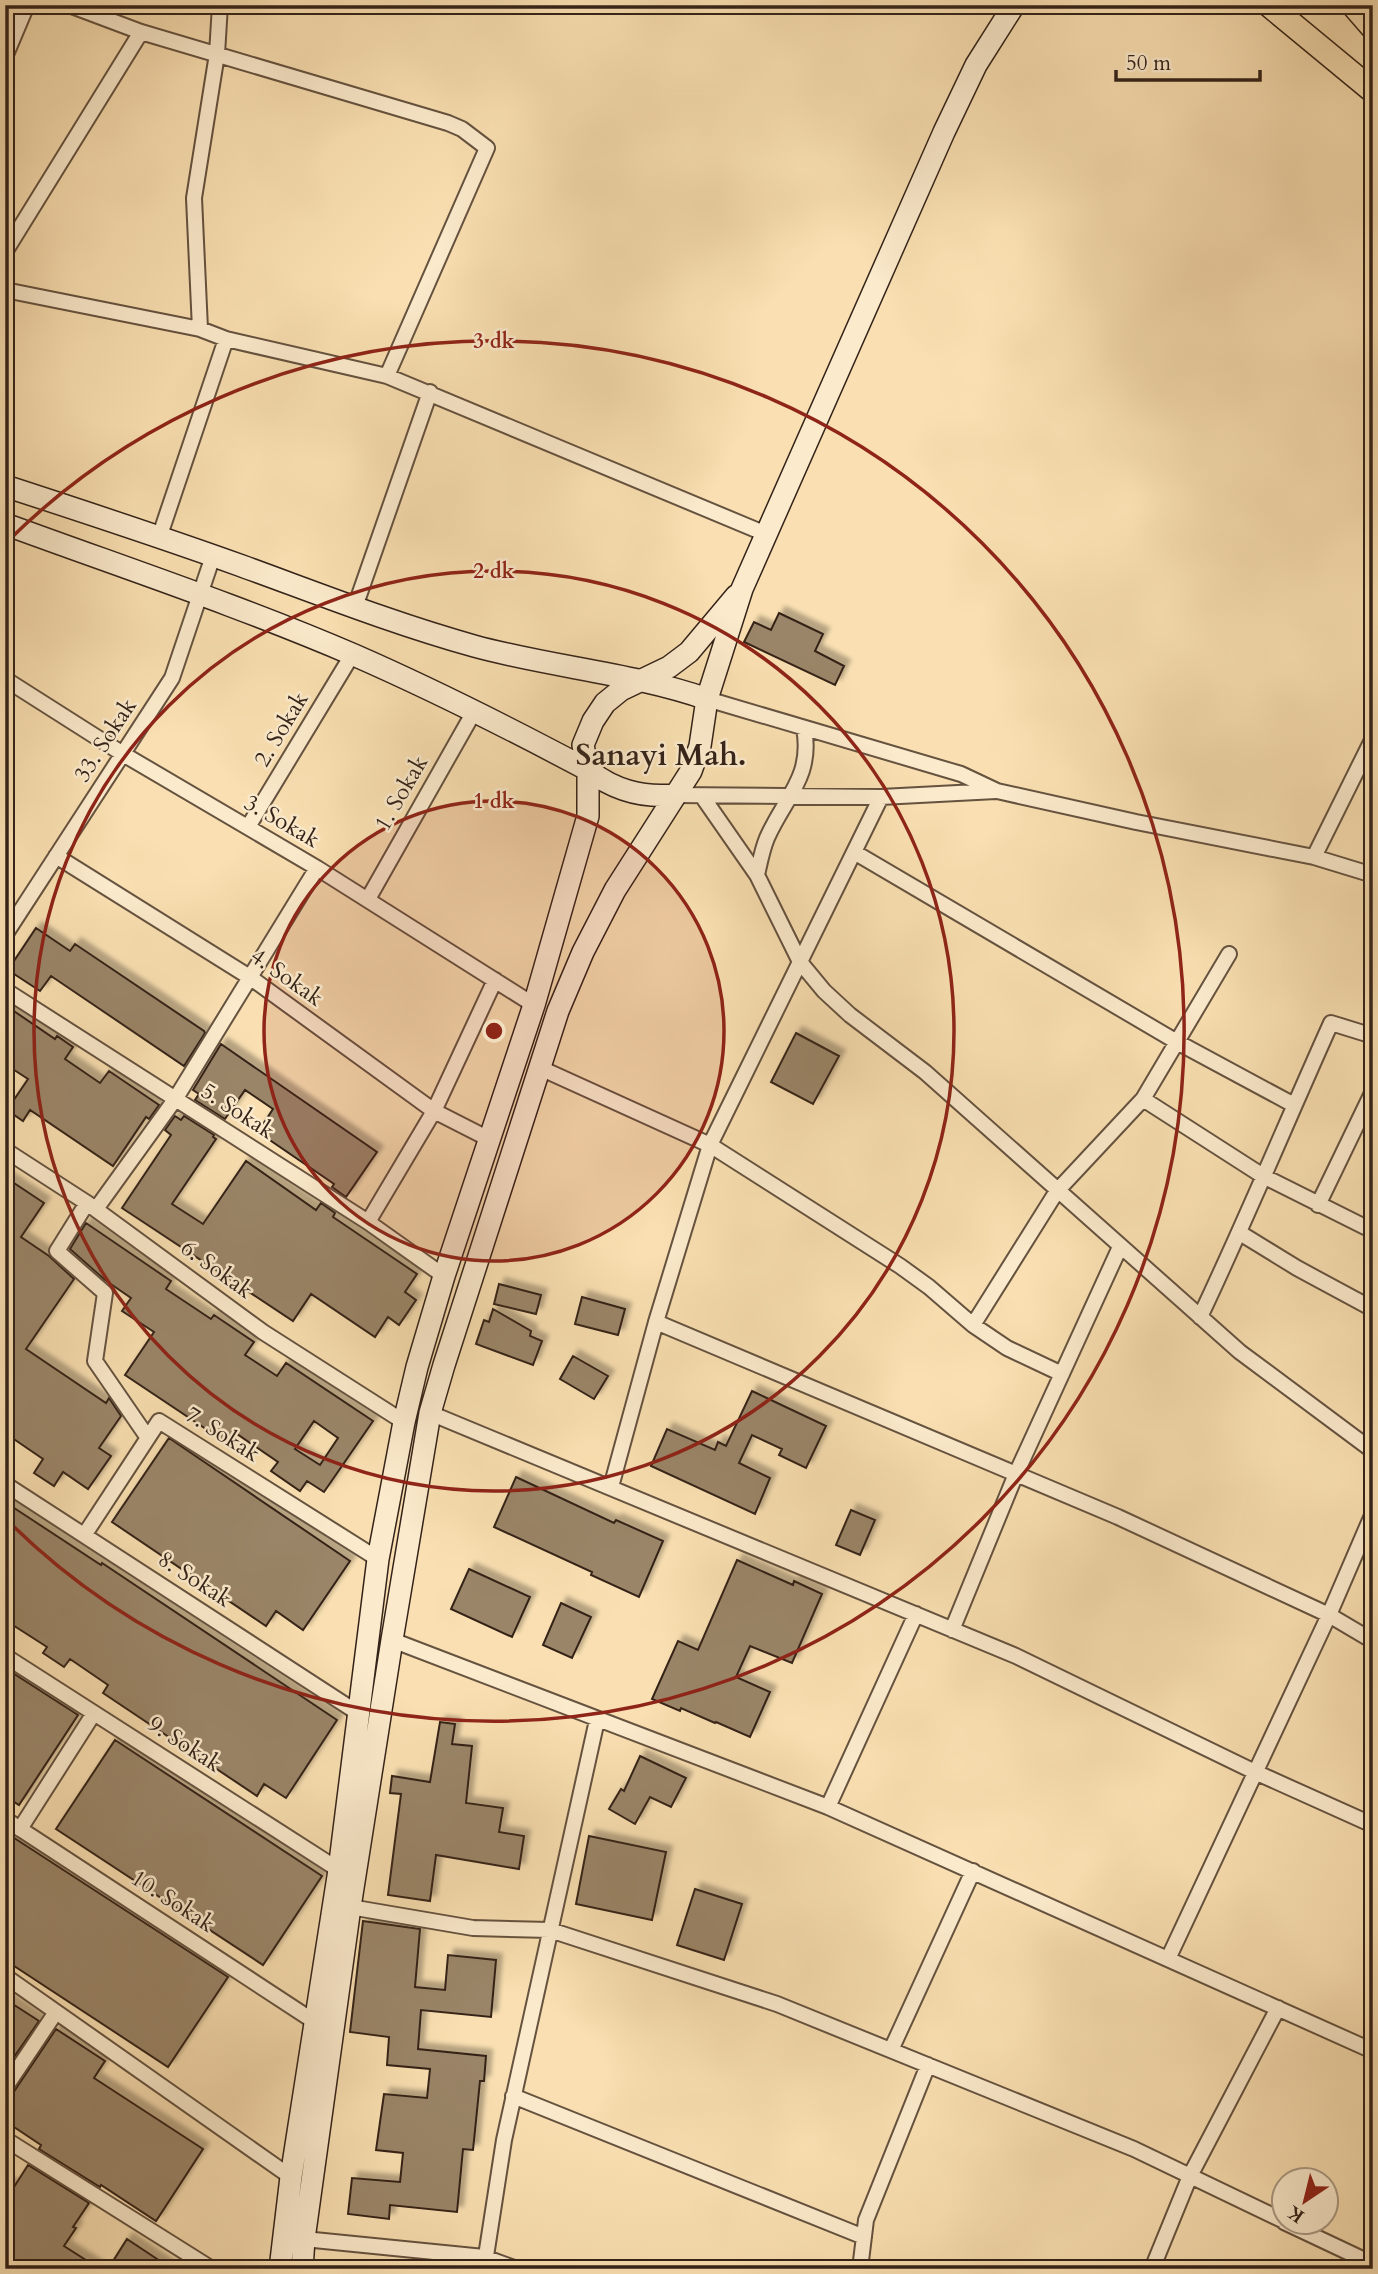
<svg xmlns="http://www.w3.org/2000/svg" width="1378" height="2274" viewBox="0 0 1378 2274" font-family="Cardo,serif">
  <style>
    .building { fill: #9a8568; stroke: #342319; stroke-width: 2; fill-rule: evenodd; filter: url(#shadow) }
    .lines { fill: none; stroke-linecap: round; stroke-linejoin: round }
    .street-casing { stroke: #65523f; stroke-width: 18 }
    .secondary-casing { stroke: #342319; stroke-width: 24 }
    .primary-casing { stroke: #342319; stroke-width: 26 }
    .street { stroke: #fbeacc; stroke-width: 14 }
    .secondary { stroke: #fbeacc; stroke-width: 21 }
    .primary { stroke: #f9dfb1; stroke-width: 23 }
    .ring { fill: none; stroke: #8f2418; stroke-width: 3.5 }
    .labels { text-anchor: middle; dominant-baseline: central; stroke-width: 5; stroke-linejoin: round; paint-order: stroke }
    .street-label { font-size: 23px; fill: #342319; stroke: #fbeacc }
    .district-label { font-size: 30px; font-weight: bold; fill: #342319; stroke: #fbeacc }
    .centre { fill: #8f2418; stroke: #fbeacc; stroke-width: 3.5 }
    .ring-label { font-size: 21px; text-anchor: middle; font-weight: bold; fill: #8f2418; stroke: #fbeacc; stroke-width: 5; stroke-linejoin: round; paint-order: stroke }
  </style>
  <defs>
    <filter id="shadow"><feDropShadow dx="6" dy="-6" stdDeviation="2" flood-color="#0004"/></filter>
  </defs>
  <rect width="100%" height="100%" fill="#f9dfb1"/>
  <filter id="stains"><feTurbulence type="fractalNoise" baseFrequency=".00286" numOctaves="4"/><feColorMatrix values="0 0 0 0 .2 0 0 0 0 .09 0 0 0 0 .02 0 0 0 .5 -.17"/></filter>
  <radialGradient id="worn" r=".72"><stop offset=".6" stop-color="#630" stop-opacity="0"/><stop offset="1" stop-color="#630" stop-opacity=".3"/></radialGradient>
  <path class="building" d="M 779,613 L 823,634 L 815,651 L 844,666 L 835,685 L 744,642 L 754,622 L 771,630 Z
    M 36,928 L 70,951 L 75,944 L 204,1031 L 205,1033 L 184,1066 L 51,976 L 40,991 L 8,970 Z
    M 5,1005 L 55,1039 L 57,1036 L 73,1047 L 65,1059 L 100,1083 L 109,1071 L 159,1105 L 149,1119 L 146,1117 L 113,1166 L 30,1110 L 23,1121 L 7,1110 L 28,1079 L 5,1064 Z
    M 796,1033 L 839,1056 L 813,1104 L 771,1082 Z
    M 221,1044 L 377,1152 L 346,1197 L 332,1187 L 334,1184 L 258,1132 L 273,1109 L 245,1090 L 225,1119 L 195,1100 L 199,1094 L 193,1090 Z
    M 175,1116 L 181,1120 L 184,1116 L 214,1135 L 213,1137 L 216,1139 L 172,1204 L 203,1224 L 246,1161 L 316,1210 L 321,1203 L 335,1213 L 333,1217 L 417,1274 L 405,1292 L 416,1300 L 399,1325 L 388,1317 L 375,1337 L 311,1294 L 293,1321 L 122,1208 L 171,1135 L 165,1130 Z
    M 5,1177 L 44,1203 L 21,1237 L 49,1256 L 74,1279 L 26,1349 L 106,1403 L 109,1398 L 121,1416 L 99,1448 L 111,1456 L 88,1489 L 63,1472 L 54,1486 L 34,1473 L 43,1459 L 5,1433 Z
    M 86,1223 L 171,1281 L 166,1289 L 211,1319 L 214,1315 L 254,1342 L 245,1355 L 277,1376 L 286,1363 L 373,1421 L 324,1492 L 307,1481 L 300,1491 L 271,1471 L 278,1462 L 234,1432 L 227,1443 L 125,1375 L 154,1332 L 122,1311 L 131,1298 L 105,1280 L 70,1249 ZM 314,1421 L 338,1438 L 320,1465 L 295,1449 Z
    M 499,1284 L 541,1295 L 536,1314 L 494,1304 Z
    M 582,1297 L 625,1309 L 618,1335 L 575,1324 Z
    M 493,1309 L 531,1331 L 530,1336 L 542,1341 L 533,1365 L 476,1344 L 484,1320 L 489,1322 Z
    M 573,1356 L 608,1376 L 594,1399 L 560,1379 Z
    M 752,1391 L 826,1426 L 806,1468 L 779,1455 L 782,1449 L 752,1435 L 739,1463 L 770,1478 L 755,1514 L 651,1466 L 667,1429 L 715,1450 L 718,1442 L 726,1446 Z
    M 169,1438 L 350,1561 L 303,1630 L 276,1611 L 266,1626 L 112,1522 Z
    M 516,1477 L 614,1523 L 616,1520 L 663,1541 L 639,1597 L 591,1575 L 592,1572 L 494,1527 Z
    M 5,1502 L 101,1565 L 102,1563 L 337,1720 L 286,1798 L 264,1784 L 257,1796 L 103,1693 L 108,1685 L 70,1659 L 64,1667 L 43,1653 L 47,1647 L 5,1620 Z
    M 851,1510 L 875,1520 L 860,1555 L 836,1545 Z
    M 737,1560 L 793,1585 L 794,1581 L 822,1594 L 792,1663 L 750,1646 L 736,1677 L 770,1692 L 750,1737 L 716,1722 L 715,1723 L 681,1708 L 680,1711 L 652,1699 L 678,1641 L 698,1650 Z
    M 469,1569 L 530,1597 L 512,1637 L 451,1609 Z
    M 561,1603 L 591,1617 L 572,1658 L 543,1645 Z
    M 5,1668 L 78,1715 L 19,1805 L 5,1796 Z
    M 440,1722 L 455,1724 L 452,1744 L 472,1746 L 466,1803 L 503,1808 L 499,1832 L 524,1836 L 519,1869 L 436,1855 L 430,1901 L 388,1895 L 401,1794 L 390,1793 L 392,1776 L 430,1782 Z
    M 115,1740 L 322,1876 L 263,1965 L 56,1829 Z
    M 640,1756 L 686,1778 L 671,1807 L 650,1797 L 635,1824 L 609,1809 L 621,1789 L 624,1791 Z
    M 5,1832 L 228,1977 L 168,2067 L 5,1960 Z
    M 589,1836 L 666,1852 L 652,1920 L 576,1904 Z
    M 695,1889 L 742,1904 L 724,1960 L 677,1945 Z
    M 363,1921 L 420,1929 L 415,1987 L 445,1990 L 448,1955 L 496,1960 L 491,2017 L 421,2010 L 418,2049 L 486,2056 L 484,2081 L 480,2081 L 473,2150 L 463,2149 L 457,2212 L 390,2205 L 389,2219 L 348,2214 L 352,2178 L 400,2182 L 403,2153 L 376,2150 L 384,2094 L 427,2098 L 430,2069 L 387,2065 L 389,2037 L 350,2032 Z
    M 5,1999 L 39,2021 L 5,2070 Z
    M 56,2029 L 105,2061 L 94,2078 L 203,2149 L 156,2221 L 101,2185 L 100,2187 L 39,2149 L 41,2145 L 5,2121 L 5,2098 L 13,2093 Z
    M 28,2165 L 89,2203 L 73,2227 L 76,2228 L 64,2246 L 100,2269 L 5,2269 L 5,2182 L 14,2187 Z
    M 127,2239 L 172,2269 L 108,2269 Z"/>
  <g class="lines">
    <g class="street-casing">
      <path id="street" d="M 69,5 L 141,32 L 448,123 L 462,129 L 487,148 L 387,376
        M 5,57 L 27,5
        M 5,252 L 141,32
        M 5,290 L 200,329 L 226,339 L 387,376 L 766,534
        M 200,329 L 194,198 L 217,54 L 220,5
        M 159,538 L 226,339
        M 355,607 L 430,392
        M 5,679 L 123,754 L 317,868 L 534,1005
        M 707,699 L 961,774 L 997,791 L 1136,822 L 1314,857 L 1373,875
        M 674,795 L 881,797 L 996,791
        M 702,796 L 757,875 L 800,962 L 824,991 L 850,1015 L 925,1072 L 1240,1352 L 1373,1451
        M 248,827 L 352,655
        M 854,852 L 1177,1042 L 1294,1105
        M 56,856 L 251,978 L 434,1111 L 489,1139
        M 1314,857 L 1373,738
        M 757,875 C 760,862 762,850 767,838 C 785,797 813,777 804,728
        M 368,899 L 475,710
        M 5,935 L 172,678 L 213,556
        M 5,990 L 368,1222 L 444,1276
        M 538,1067 L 710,1145 L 900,1266 L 929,1287 L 973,1325 L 1007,1348 L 1062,1374
        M 1143,1099 L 1263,1176 L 1373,1231
        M 5,1150 L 87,1203 L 263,1332 L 404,1422
        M 87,1203 L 57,1251 L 105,1293 L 95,1361 L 148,1438
        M 1318,1205 L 1373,1091
        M 96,1209 L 176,1098 L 317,868
        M 368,1222 L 434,1111 L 495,980
        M 1240,1233 L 1297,1268 L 1373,1309
        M 1200,1317 C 1246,1220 1287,1121 1331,1023 L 1373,1036
        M 656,1322 L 1118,1517 L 1329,1615 L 1373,1641
        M 973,1325 L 1057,1191 L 1143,1099 L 1229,954
        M 430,1413 L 1016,1656 L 1255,1772 L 1373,1825
        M 5,1484 L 358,1713
        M 611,1487 L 656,1322 L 710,1145 L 881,797
        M 85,1534 L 159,1421 L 378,1559
        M 952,1630 L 1016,1474 L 1120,1247
        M 392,1640 L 828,1807 L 1373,2051
        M 5,1656 L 339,1870
        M 828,1807 L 916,1614
        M 5,1819 L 315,2022
        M 20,1829 L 94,1713
        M 350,1907 L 473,1928 L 550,1930 L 777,2004 L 1134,2149 L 1284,2221
        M 1168,1959 L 1329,1615 L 1373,1513
        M 5,1976 L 291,2177
        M 891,2050 L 973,1871
        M 5,2088 L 56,2012
        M 513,2096 L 864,2237
        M 5,2139 L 212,2269
        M 1284,2222 L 1373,2264
        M 304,2239 L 484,2257 L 517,2269
        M 484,2269 L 504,2140 L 597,1720
        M 860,2269 L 866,2220 L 928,2065
        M 1152,2269 L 1190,2176 L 1278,2008"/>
    </g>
    <g class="secondary-casing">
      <path id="secondary" d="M 5,486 C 85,512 164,538 242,566 C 319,594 395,624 474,646 C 550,667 632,673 707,699
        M 5,524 C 122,567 240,606 354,655 C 434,690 511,729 588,770 C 614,790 641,798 674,795
        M 280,2269 L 291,2177 L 339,1870 L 378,1559 L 404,1422 L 417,1367 L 444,1276 L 534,1005 L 588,816 L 588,770 L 583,745 L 593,721 L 605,703 L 621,690 L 669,667 L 689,652 L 736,596
        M 302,2269 L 304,2239 L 350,1907 L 392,1640 L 430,1413 L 444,1365 L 558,1011 L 583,952 L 615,890 L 691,771 L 700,746 L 707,699 L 742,589 L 944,132 L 976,65 L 1014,5"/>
    </g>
    <g class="primary-casing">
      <path id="primary" d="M 1269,5 L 1373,91
        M 1353,5 L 1373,28"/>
    </g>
    <use href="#street" class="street"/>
    <use href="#secondary" class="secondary"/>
    <use href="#primary" class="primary"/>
  </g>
  <circle cx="494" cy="1031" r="230" fill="#8f2418" fill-opacity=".12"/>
  <g class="ring">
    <circle cx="494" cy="1031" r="230"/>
    <circle cx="494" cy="1031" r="460"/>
    <path d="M6 543A690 690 0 1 1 6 1519"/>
  </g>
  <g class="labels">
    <g class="street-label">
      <text transform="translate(281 729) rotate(-59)">2. Sokak</text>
      <text transform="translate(105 740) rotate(-57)">33. Sokak</text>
      <text transform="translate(401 793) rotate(-60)">1. Sokak</text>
      <text transform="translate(282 821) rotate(30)">3. Sokak</text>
      <text transform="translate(287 977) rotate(35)">4. Sokak</text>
      <text transform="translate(238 1111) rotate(33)">5. Sokak</text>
      <text transform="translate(217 1269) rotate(36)">6. Sokak</text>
      <text transform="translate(223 1434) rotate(32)">7. Sokak</text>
      <text transform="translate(195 1579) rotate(33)">8. Sokak</text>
      <text transform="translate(185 1744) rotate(33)">9. Sokak</text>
      <text transform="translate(173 1901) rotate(33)">10. Sokak</text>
    </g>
    <g class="district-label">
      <text x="661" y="755">Sanayi Mah.</text>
    </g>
  </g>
  <circle cx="494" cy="1031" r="10" class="centre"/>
  <g class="ring-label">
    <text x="494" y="348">3 dk</text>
    <text x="494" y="578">2 dk</text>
    <text x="494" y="808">1 dk</text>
  </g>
  <rect width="1378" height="2274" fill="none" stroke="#f9dfb1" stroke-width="28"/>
  <rect x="7" y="7" width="1364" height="2260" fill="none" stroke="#342319" stroke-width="3.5"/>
  <rect x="14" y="14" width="1350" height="2246" fill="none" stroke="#342319" stroke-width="2"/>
  <g transform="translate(1305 2201) rotate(215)"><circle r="33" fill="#fbeacc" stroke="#ab9a84" stroke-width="2"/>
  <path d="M0-5L12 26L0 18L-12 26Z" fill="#8f2418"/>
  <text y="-10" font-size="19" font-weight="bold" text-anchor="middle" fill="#342319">K</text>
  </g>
  <path d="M1116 70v10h144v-10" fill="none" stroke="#342319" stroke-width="3.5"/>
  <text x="1126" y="70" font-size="21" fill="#342319" stroke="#fbeacc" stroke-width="5" paint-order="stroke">50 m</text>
  <rect width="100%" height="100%" filter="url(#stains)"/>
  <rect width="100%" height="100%" fill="url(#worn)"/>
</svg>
